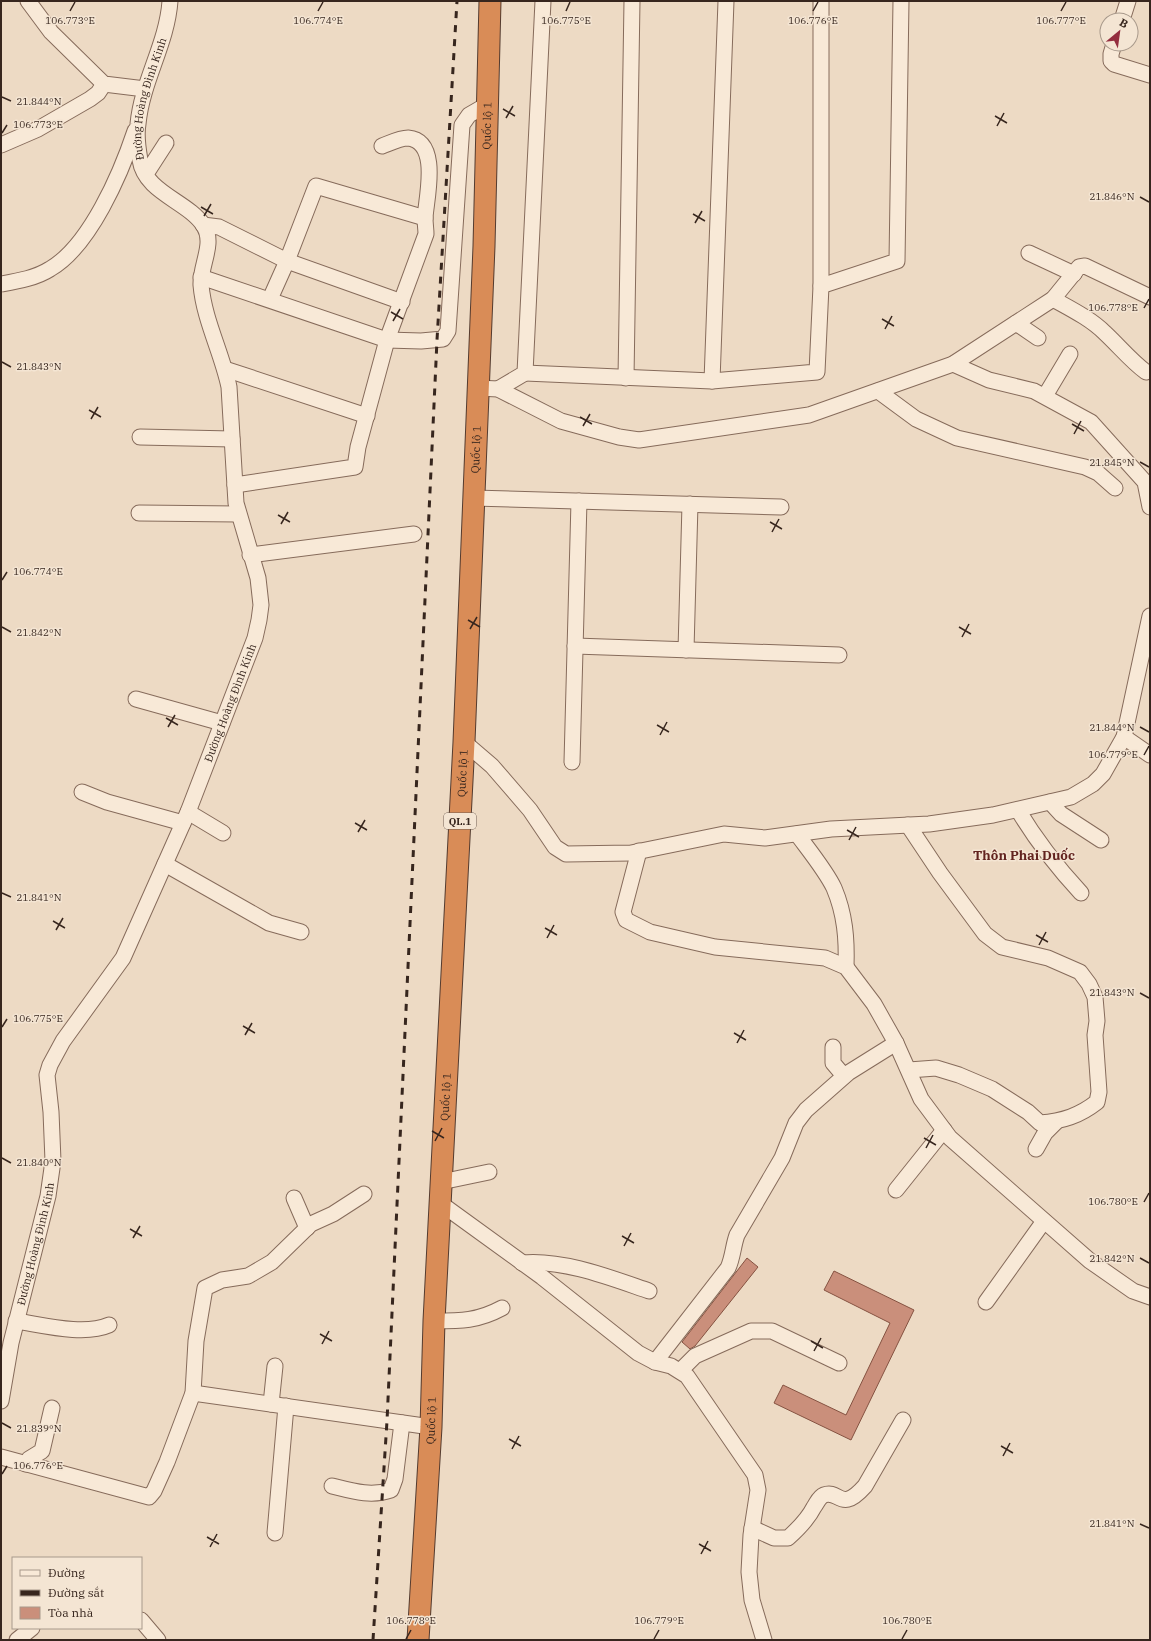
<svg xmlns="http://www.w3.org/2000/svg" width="1151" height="1641" viewBox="0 0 1151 1641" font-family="'IBM Plex Serif',serif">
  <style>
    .building { fill: #ca8f7b; stroke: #855241 }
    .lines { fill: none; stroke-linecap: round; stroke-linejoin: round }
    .minor-casing { stroke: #866b5b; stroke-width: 17 }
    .highway-casing { stroke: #543b2f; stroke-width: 23 }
    .minor { stroke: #f8e9d7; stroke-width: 15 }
    .highway { stroke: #d98c57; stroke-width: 21 }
    .rail { stroke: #37261e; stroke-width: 3; stroke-dasharray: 7 7; stroke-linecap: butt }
    .ticks { fill: none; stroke: #37261e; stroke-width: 1.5 }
    .labels { text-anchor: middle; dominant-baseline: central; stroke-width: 3; stroke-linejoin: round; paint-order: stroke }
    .shield { fill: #f4e5d3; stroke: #705f54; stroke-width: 1 }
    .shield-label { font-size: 10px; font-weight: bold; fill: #37261e }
    .street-label { font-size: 11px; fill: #37261e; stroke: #f4e5d3 }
    .quarter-label { font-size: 13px; font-weight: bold; fill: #62231f; stroke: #f4e5d3 }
    .ticks-label { font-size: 10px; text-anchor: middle; fill: #37261e; stroke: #f4e5d3; stroke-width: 3; stroke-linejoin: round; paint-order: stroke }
  </style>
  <rect width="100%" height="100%" fill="#eddac4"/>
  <path class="building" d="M 747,1258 L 758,1267 L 695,1346 L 690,1349 L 682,1342 Z
    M 834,1271 L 914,1310 L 851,1440 L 774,1403 L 783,1385 L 846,1415 L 890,1323 L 824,1290 Z"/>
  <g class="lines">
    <g class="minor-casing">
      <g id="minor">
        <path d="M 28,1 L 51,32 L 104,84 L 145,89"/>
        <path d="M 1122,20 L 1128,1"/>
        <path d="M 1114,44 L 1111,54 L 1111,61 L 1114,64 L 1150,75"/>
        <path d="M 1,145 L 38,129 L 90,99 L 98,93 L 104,84"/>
        <path d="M 146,174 L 166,143"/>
        <path d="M 203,225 L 219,227 L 287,261 L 402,302"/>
        <path d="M 1029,253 L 1074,274"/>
        <path d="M 201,277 L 387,340 L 421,341 L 443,339 L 448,331 L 462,125 L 469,115 L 488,104"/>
        <path d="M 1,284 C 18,281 36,278 50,269 C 90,246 121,173 135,131"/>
        <path d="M 821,286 L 821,1"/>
        <path d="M 270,299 L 287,261 L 316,186 L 425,218"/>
        <path d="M 1053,299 C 1071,309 1091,319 1105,333 C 1119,346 1131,361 1146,372"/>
        <path d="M 1016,323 L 1038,338"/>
        <path d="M 953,364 L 989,380 L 1034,391 L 1091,422 L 1145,482 L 1150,507"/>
        <path d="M 225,369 L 367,416"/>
        <path d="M 525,373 L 712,381 L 817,372 L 821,286 L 897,261 L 901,1"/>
        <path d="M 626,378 L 632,1"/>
        <path d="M 712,381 L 726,1"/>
        <path d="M 478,388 L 498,389 L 561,421 L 619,437 L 639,440 L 809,415 L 953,364 L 1053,299 L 1079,267 L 1085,266 L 1150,297"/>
        <path d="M 498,389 L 525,373 L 543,1"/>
        <path d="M 878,391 L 916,419 L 957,438 L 1085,467 L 1098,473 L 1115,488"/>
        <path d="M 1045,396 L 1070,354"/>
        <path d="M 140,437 L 232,439"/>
        <path d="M 235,485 L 355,467 L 358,447 L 387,340 L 426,234 C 426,229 425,224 425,218 C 426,199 441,141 408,138 C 400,138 390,143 382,146"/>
        <path d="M 473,498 L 781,507"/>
        <path d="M 139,513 L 238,514"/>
        <path d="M 250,555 L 414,534"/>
        <path d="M 575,646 L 839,655"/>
        <path d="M 686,650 L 690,504"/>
        <path d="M 136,699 L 222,723"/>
        <path d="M 1124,737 L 1150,755"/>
        <path d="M 464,742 L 492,766 L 530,810 L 555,847 L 566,854 L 631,853 L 724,834 L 765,838 L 831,829 L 929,824 L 993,815 L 1071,797 L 1093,784 L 1103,774 L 1124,737 L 1150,616"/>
        <path d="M 572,762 L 579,501"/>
        <path d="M 82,792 L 107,802 L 183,823"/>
        <path d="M 1050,802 L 1061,814 L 1101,840"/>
        <path d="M 1018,810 C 1036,840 1057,867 1081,893"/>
        <path d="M 188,812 L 223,833"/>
        <path d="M 908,825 L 940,873 L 985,934 L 1002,947 L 1048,958 L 1080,972 L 1089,984 L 1095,997 L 1097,1021 L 1095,1035 L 1099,1092 L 1097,1102 C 1079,1116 1063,1121 1040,1123 L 1028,1112 L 992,1089 L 959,1075 L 936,1068 L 909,1070"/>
        <path d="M 797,834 C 808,849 826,871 834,888 C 845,914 847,939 846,967"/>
        <path d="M 639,851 L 623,912 L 626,920 L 650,932 L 715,947 L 825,958 L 846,967 L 874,1004 L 896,1043 L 921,1099 L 950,1138 L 1090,1261 L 1133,1291 L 1150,1297"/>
        <path d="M 165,864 L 269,923 L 301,932"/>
        <path d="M 833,1047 L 833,1063 L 844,1076"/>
        <path d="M 1036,1149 L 1045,1133 L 1056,1122"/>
        <path d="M 441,1182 L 489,1172"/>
        <path d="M 896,1190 L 944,1130"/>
        <path d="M 294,1198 L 307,1228"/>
        <path d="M 440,1203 L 542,1277 L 638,1353 L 655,1362 L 671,1366 L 687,1376 L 755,1475 L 758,1490 L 751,1535 L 749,1572 L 752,1600 L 764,1640"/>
        <path d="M 522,1263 C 563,1259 611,1278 649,1291"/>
        <path d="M 986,1302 L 1044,1221"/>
        <path d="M 16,1321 C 43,1325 84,1336 109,1325"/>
        <path d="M 434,1321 C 461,1321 478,1321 502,1308"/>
        <path d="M 655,1362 L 728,1268 C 733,1257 733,1246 737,1235 L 782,1158 L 796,1123 L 806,1110 L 848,1073 L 896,1043"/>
        <path d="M 680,1371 L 695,1356 L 751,1331 L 772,1331 L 839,1363"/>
        <path d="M 193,1393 L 431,1427"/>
        <path id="s1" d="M 1,1401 L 11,1343 L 48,1196 L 53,1161 L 51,1112 L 47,1075 L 50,1065 L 63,1041 L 123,958 L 188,812 L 255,638 L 259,620 L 261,605 L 258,578 L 236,503 L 229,387 C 222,353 204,320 201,285 C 200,265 215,244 204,226 C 188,201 145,193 140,160 C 138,149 136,135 138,124 C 142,81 167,44 170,1"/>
        <path d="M 271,1404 L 275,1366"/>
        <path d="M 1,1457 L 149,1497 L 154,1491 L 167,1462 L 193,1393 L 196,1341 L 205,1288 L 222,1280 L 248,1276 L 272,1262 L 311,1224 L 333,1214 L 364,1194"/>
        <path d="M 26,1464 L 29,1459 L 42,1451 L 52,1408"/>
        <path d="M 332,1486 C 352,1491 371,1497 391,1490 L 395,1479 L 402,1423"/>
        <path d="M 752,1528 L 774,1538 L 788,1538 C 798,1529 808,1519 814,1507 C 817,1503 819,1497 824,1495 C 840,1489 840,1514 865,1486 L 903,1420"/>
        <path d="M 275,1533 L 286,1406"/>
        <path d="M 141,1620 L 158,1640"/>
        <path d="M 17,1640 L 32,1628"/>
      </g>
    </g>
    <g class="highway-casing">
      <g id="highway">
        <path id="s2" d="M 418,1640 L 431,1427 L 434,1321 L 464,742 L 484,246 L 490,1"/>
      </g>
    </g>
    <use href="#minor" class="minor"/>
    <use href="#highway" class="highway"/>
    <path class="rail" d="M 373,1640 L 387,1421 L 437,340 L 457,1"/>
  </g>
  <path class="ticks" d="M 70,11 L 75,2M 318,11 L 323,2M 566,11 L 570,2M 813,11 L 818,2M 1061,11 L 1066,2M 2,97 L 11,101M 503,109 L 515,116M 995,116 L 1007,123M 506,118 L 513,106M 997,126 L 1004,113M 2,133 L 7,125M 1140,197 L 1149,202M 201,207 L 213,214M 693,214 L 705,221M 204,216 L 211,204M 695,223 L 702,211M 1144,308 L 1149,299M 391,312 L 403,319M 882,319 L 894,326M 393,321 L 400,309M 885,329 L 892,316M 2,362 L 11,367M 89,410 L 101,417M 580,417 L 592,424M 91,419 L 98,407M 1072,424 L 1084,431M 583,426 L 590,414M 1074,434 L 1081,421M 1140,462 L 1149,467M 278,515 L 290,522M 770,522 L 782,529M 281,524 L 288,512M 772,532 L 779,519M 2,580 L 7,572M 468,620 L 480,627M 2,627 L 11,632M 959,627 L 971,634M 470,629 L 477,617M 962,637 L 969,624M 166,718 L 178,725M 657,725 L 669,732M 168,727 L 175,715M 1140,727 L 1149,732M 660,735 L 667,722M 1144,755 L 1149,746M 355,823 L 367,830M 847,830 L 859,837M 358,832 L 365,820M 849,840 L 856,827M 2,893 L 11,897M 53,921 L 65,928M 545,928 L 557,935M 56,930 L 63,918M 1036,935 L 1048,942M 547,938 L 554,925M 1039,945 L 1046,932M 1140,993 L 1149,998M 243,1026 L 255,1033M 2,1027 L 7,1019M 734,1033 L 746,1040M 245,1035 L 252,1023M 737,1043 L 744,1030M 432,1131 L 444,1138M 924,1138 L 936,1145M 435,1141 L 442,1128M 926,1148 L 933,1135M 2,1158 L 11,1163M 1144,1202 L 1149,1193M 130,1229 L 142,1236M 622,1236 L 634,1243M 133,1238 L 140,1226M 624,1246 L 631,1233M 1140,1258 L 1149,1263M 320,1334 L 332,1341M 811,1341 L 823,1348M 322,1344 L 329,1331M 814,1351 L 821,1338M 2,1423 L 11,1428M 509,1439 L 521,1446M 1001,1446 L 1013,1453M 512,1449 L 519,1436M 1003,1456 L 1010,1443M 2,1474 L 7,1466M 1140,1524 L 1149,1528M 207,1537 L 219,1544M 699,1544 L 711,1551M 210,1547 L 217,1534M 701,1554 L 708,1541M 406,1639 L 411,1630M 654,1639 L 659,1630M 902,1639 L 907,1630"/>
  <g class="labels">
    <rect class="shield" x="444" y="813" width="32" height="16" rx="3"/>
    <g class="shield-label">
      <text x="460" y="821">QL.1</text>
    </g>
    <g class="street-label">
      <text stroke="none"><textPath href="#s1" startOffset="1397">Đường Hoàng Đình Kinh</textPath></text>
      <text stroke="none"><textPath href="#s2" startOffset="1516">Quốc lộ 1</textPath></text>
      <text stroke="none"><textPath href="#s2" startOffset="1192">Quốc lộ 1</textPath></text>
      <text stroke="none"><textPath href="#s1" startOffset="749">Đường Hoàng Đình Kinh</textPath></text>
      <text stroke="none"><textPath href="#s2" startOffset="868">Quốc lộ 1</textPath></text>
      <text stroke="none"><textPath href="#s2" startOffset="544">Quốc lộ 1</textPath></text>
      <text stroke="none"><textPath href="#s1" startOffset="161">Đường Hoàng Đình Kinh</textPath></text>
      <text stroke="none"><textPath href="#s2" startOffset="220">Quốc lộ 1</textPath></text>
    </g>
    <g class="quarter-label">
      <text x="1024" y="855">Thôn Phai Duốc</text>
    </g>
  </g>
  <g class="ticks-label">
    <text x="70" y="24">106.773°E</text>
    <text x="318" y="24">106.774°E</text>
    <text x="566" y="24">106.775°E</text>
    <text x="813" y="24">106.776°E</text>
    <text x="1061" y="24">106.777°E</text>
    <text x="39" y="105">21.844°N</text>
    <text x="38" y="128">106.773°E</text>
    <text x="1112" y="200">21.846°N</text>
    <text x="1113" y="311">106.778°E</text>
    <text x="39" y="370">21.843°N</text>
    <text x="1112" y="466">21.845°N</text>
    <text x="38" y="575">106.774°E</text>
    <text x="39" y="636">21.842°N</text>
    <text x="1112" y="731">21.844°N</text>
    <text x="1113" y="758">106.779°E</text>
    <text x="39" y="901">21.841°N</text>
    <text x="1112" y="996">21.843°N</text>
    <text x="38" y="1022">106.775°E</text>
    <text x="39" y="1166">21.840°N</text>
    <text x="1113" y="1205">106.780°E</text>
    <text x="1112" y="1262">21.842°N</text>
    <text x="39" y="1432">21.839°N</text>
    <text x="38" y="1469">106.776°E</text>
    <text x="1112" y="1527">21.841°N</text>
    <text x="411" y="1624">106.778°E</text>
    <text x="659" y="1624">106.779°E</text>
    <text x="907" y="1624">106.780°E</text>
  </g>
  <rect width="1151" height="1641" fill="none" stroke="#37261e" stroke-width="4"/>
  <rect x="12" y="1557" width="130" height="72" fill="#f4e5d3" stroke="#a8998b"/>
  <rect x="20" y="1570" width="20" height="6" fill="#f8e9d7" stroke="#a8998b"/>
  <text x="48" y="1577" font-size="12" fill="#37261e">Đường</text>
  <rect x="20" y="1590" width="20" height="6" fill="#37261e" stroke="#a8998b"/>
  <text x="48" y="1597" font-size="12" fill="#37261e">Đường sắt</text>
  <rect x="20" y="1607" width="20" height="12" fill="#ca8f7b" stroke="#a8998b"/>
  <text x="48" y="1617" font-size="12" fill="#37261e">Tòa nhà</text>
  <g transform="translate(1119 32) rotate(29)"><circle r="19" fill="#f4e5d3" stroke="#a8998b"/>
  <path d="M0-3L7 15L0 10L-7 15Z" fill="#942d3e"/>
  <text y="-6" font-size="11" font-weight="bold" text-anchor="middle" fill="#37261e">B</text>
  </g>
</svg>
